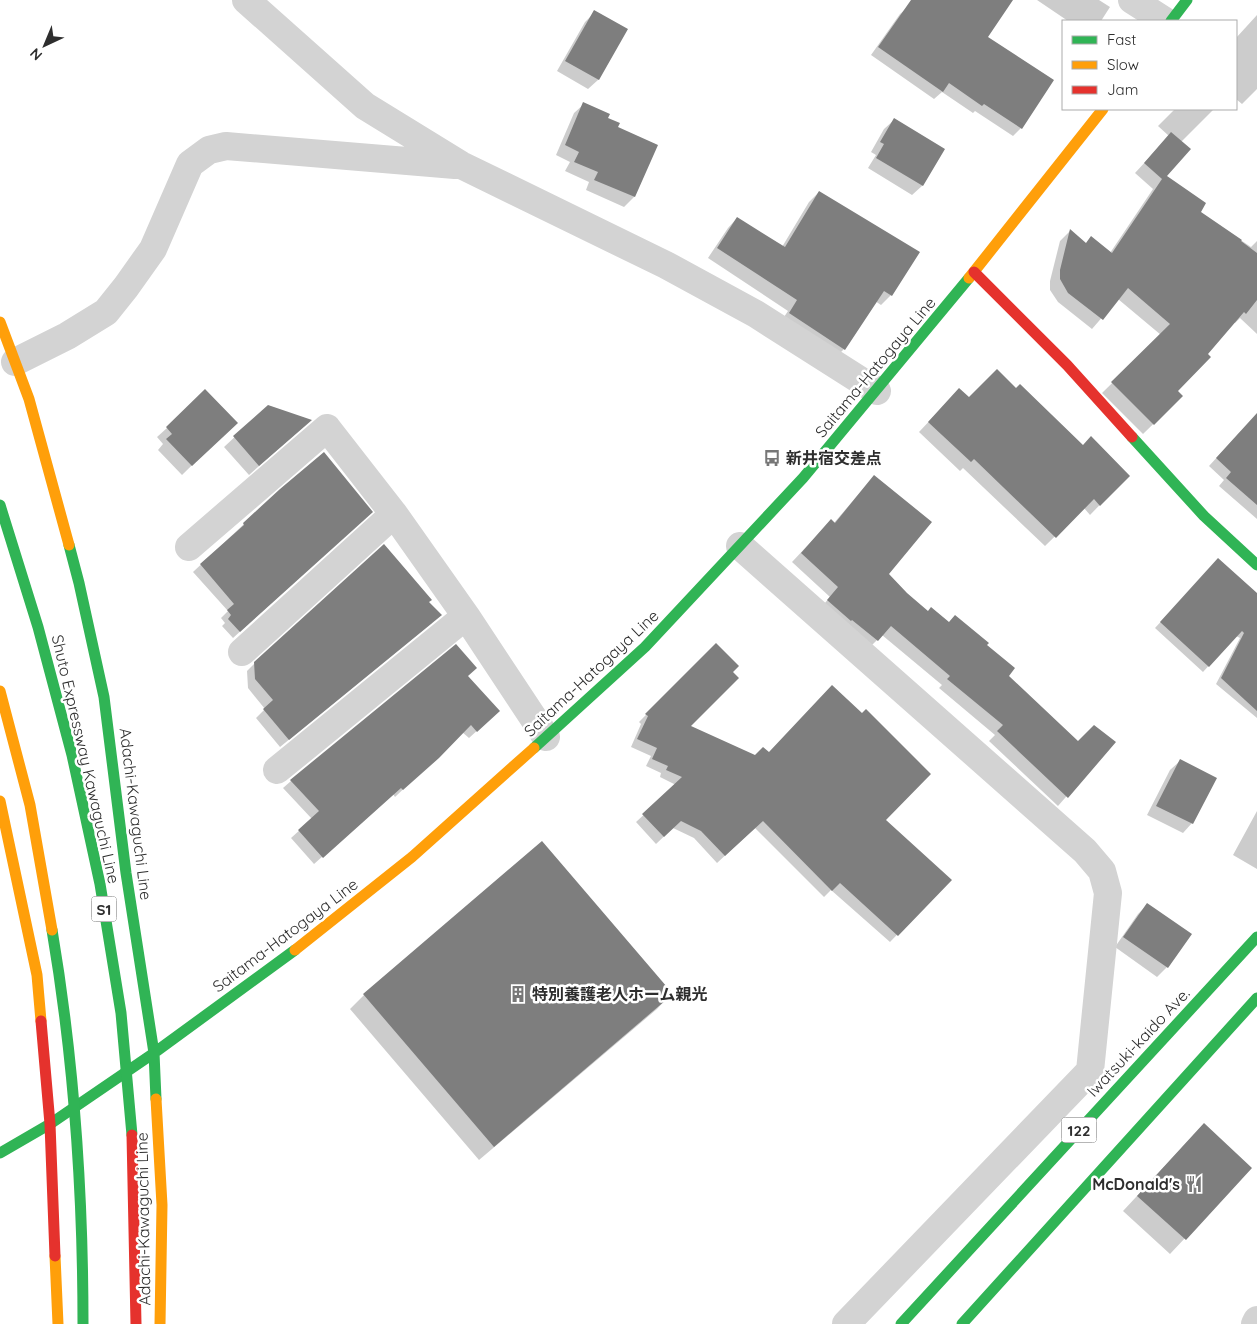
<svg xmlns="http://www.w3.org/2000/svg" width="1257" height="1324" viewBox="0 0 1257 1324" font-family="Quicksand,'Noto Sans JP',sans-serif">
  <style>
    .shadow { fill: #0003 }
    .building { fill: #7e7e7e }
    .lines { fill: none; stroke-linecap: round; stroke-linejoin: round }
    .street { stroke: #d3d3d3; stroke-width: 28 }
    .fast { stroke: #30b455; stroke-width: 11 }
    .slow { stroke: #ff9f0a; stroke-width: 11 }
    .jam { stroke: #e5322d; stroke-width: 11 }
    .fast-bridge { stroke: #30b455; stroke-width: 11 }
    .slow-bridge { stroke: #ff9f0a; stroke-width: 11 }
    .jam-bridge { stroke: #e5322d; stroke-width: 11 }
    .labels { text-anchor: middle; dominant-baseline: central; stroke-width: 5; stroke-linejoin: round; paint-order: stroke }
    .shield { fill: #fff; stroke: #6d6d6d; stroke-width: 1 }
    .shield-label { font-size: 15px; font-weight: bold; fill: #2e2e2e }
    .street-label { font-size: 16px; fill: #2e2e2e; stroke: #fff }
    .poi-label { font-size: 16px; font-weight: bold; fill: #2e2e2e; stroke: #fff; text-anchor: start }
  </style>
  <rect width="100%" height="100%" fill="#fff"/>
  <path class="shadow" d="M 916,0 L 1012,0 L 986,38 L 1021,128 L 1013,136 L 975,111 L 973,113 L 942,92 L 934,99 L 871,55 L 900,14 Z
    M 1037,0 L 1099,0 L 1110,7 L 1101,21 L 1068,21 Z
    M 595,12 L 626,30 L 598,80 L 588,89 L 557,71 L 585,22 Z
    M 1257,15 L 1257,89 L 1242,104 L 1236,99 L 1236,38 Z
    M 584,104 L 607,119 L 617,128 L 657,145 L 634,197 L 624,207 L 586,190 L 589,182 L 565,171 L 570,162 L 556,155 L 574,113 Z
    M 1175,109 L 1214,109 L 1181,142 L 1165,176 L 1199,212 L 1251,247 L 1257,241 L 1257,334 L 1240,318 L 1235,323 L 1234,322 L 1176,391 L 1182,396 L 1143,434 L 1102,393 L 1161,335 L 1118,299 L 1092,329 L 1058,302 L 1050,290 L 1050,281 L 1060,241 L 1070,231 L 1085,244 L 1110,253 L 1153,189 L 1135,173 L 1169,136 L 1158,126 Z
    M 894,120 L 943,149 L 922,186 L 912,195 L 868,168 L 876,155 L 871,152 L 884,129 Z
    M 819,192 L 891,295 L 881,305 L 875,301 L 844,349 L 834,359 L 780,323 L 788,311 L 708,258 L 728,228 L 737,218 L 782,247 L 809,202 Z
    M 950,399 L 969,399 L 1083,446 L 1128,476 L 1090,515 L 1084,508 L 1045,546 L 963,468 L 960,471 L 919,432 Z
    M 268,406 L 310,421 L 249,475 L 224,447 Z
    M 167,428 L 226,432 L 182,475 L 158,450 L 163,444 L 157,437 Z
    M 1241,431 L 1257,432 L 1257,519 L 1219,486 L 1224,480 L 1209,466 Z
    M 874,476 L 887,574 L 906,594 L 928,612 L 986,645 L 1007,676 L 1078,742 L 1114,742 L 1058,806 L 989,741 L 995,735 L 939,688 L 942,685 L 882,635 L 868,649 L 819,610 L 830,597 L 792,562 L 822,530 L 834,523 Z
    M 364,519 L 233,638 L 222,626 L 225,623 L 221,618 L 228,611 L 193,572 L 244,524 Z
    M 1213,565 L 1257,595 L 1257,718 L 1216,684 L 1240,638 L 1236,636 L 1203,672 L 1155,628 Z
    M 428,602 L 432,623 L 280,747 L 256,718 L 265,709 L 248,688 L 247,671 L 255,663 Z
    M 716,644 L 689,726 L 755,757 L 768,754 L 884,820 L 950,880 L 890,942 L 831,890 L 824,897 L 755,828 L 717,863 L 694,838 L 673,828 L 656,844 L 636,822 L 676,785 L 660,777 L 661,773 L 646,766 L 651,756 L 631,747 L 641,724 L 639,722 Z
    M 491,718 L 469,738 L 462,732 L 429,765 L 395,797 L 393,794 L 314,864 L 291,838 L 312,819 L 283,788 L 291,781 Z
    M 1180,761 L 1192,823 L 1183,833 L 1147,815 L 1170,770 Z
    M 1257,811 L 1257,869 L 1233,855 Z
    M 1147,905 L 1190,935 L 1167,967 L 1157,977 L 1115,947 L 1138,914 Z
    M 671,994 L 657,1009 L 479,1160 L 350,1009 L 364,995 Z
    M 1190,1139 L 1251,1168 L 1170,1254 L 1123,1211 Z"/>
  <path class="building" d="M 911,0 L 1013,0 L 988,37 L 1054,80 L 1022,129 L 984,104 L 982,106 L 949,83 L 943,92 L 878,47 Z
    M 594,10 L 628,29 L 599,80 L 565,61 Z
    M 583,102 L 610,114 L 608,118 L 620,123 L 618,127 L 658,145 L 635,197 L 594,180 L 598,172 L 574,162 L 579,152 L 565,145 Z
    M 894,118 L 945,149 L 923,186 L 876,158 L 884,144 L 880,142 Z
    M 1171,132 L 1191,149 L 1167,176 L 1206,203 L 1201,212 L 1242,240 L 1241,241 L 1257,253 L 1257,300 L 1246,314 L 1244,312 L 1208,354 L 1211,357 L 1178,391 L 1183,396 L 1154,425 L 1111,382 L 1170,324 L 1128,288 L 1103,320 L 1068,293 L 1060,279 L 1060,270 L 1070,229 L 1086,243 L 1091,236 L 1112,253 L 1162,179 L 1144,163 Z
    M 819,191 L 920,252 L 892,296 L 884,291 L 845,350 L 789,313 L 797,300 L 717,248 L 737,217 L 785,247 Z
    M 997,369 L 1016,388 L 1020,384 L 1083,445 L 1091,436 L 1130,476 L 1100,506 L 1094,499 L 1056,538 L 974,459 L 971,462 L 928,422 L 959,388 L 969,397 Z
    M 205,389 L 238,423 L 192,466 L 166,439 L 172,434 L 166,427 Z
    M 268,405 L 312,420 L 259,466 L 233,436 Z
    M 1257,413 L 1257,505 L 1226,478 L 1231,472 L 1216,458 Z
    M 324,452 L 373,512 L 240,632 L 228,619 L 231,615 L 227,610 L 234,604 L 200,564 L 244,525 L 243,523 L 280,489 Z
    M 874,475 L 932,522 L 889,574 L 907,593 L 928,611 L 931,607 L 949,622 L 955,615 L 989,643 L 987,645 L 1015,668 L 1009,676 L 1078,741 L 1094,725 L 1116,742 L 1068,798 L 997,731 L 1003,725 L 947,679 L 950,676 L 891,626 L 878,641 L 852,620 L 851,621 L 827,600 L 838,587 L 801,553 L 831,519 L 835,523 Z
    M 384,544 L 432,600 L 429,602 L 442,615 L 289,740 L 263,709 L 273,700 L 255,679 L 254,662 Z
    M 1218,558 L 1257,593 L 1257,711 L 1221,678 L 1244,633 L 1242,631 L 1209,667 L 1160,622 Z
    M 716,643 L 739,666 L 733,672 L 739,678 L 691,726 L 755,755 L 763,747 L 769,752 L 832,685 L 862,713 L 866,709 L 931,774 L 886,820 L 952,880 L 898,936 L 840,883 L 832,891 L 763,821 L 725,856 L 701,831 L 681,821 L 664,837 L 642,814 L 682,777 L 666,770 L 668,766 L 652,759 L 657,748 L 637,739 L 648,716 L 645,714 Z
    M 456,644 L 477,668 L 468,676 L 500,711 L 477,732 L 471,725 L 439,758 L 403,790 L 401,788 L 323,858 L 298,830 L 319,811 L 290,780 Z
    M 1180,759 L 1217,778 L 1193,824 L 1156,806 Z
    M 542,841 L 673,994 L 494,1147 L 363,994 Z
    M 1147,903 L 1192,934 L 1168,968 L 1123,937 Z
    M 1204,1123 L 1252,1168 L 1186,1240 L 1137,1196 Z"/>
  <g class="lines">
    <path class="street" d="M 246,0 L 365,106 L 461,165 L 666,265 L 756,314 L 877,391
      M 1132,0 L 1165,21
      M 15,362 L 67,336 L 106,312 L 126,287 L 153,249 L 190,164 L 209,150 L 226,146 L 455,165
      M 740,546 L 1085,851 L 1102,871 L 1108,893 L 1090,1071 L 846,1324
      M 189,547 L 327,428 L 394,514 L 466,616 L 546,737
      M 242,652 L 394,514
      M 277,770 L 466,616
      M 1255,1324 L 1257,1320"/>
    <path class="fast" d="M 1171,21 L 1187,0
      M 1132,437 L 1204,516 L 1257,565
      M 69,545 L 79,583 L 104,697 L 126,873 L 154,1053 L 156,1099
      M 534,748 L 645,647 L 803,478 L 969,278
      M 0,1153 L 50,1124 L 154,1053 L 295,950
      M 901,1324 L 1257,937
      M 962,1324 L 1257,998"/>
    <path class="slow" d="M 969,278 L 1103,109
      M 0,322 L 29,399 L 69,545
      M 0,801 L 37,975 L 41,1021
      M 295,950 L 412,857 L 534,748
      M 156,1099 L 162,1205 L 160,1324
      M 55,1256 L 58,1324"/>
    <path class="jam" d="M 974,272 L 1067,365 L 1132,437
      M 41,1021 L 50,1124 L 55,1256"/>
    <path class="fast-bridge" d="M 0,505 L 38,627 L 72,755 L 100,884 L 121,1013 L 132,1135
      M 52,930 C 74,1060 83,1192 83,1324"/>
    <path class="slow-bridge" d="M 0,691 L 30,805 L 52,930"/>
    <path class="jam-bridge" d="M 132,1135 L 136,1324"/>
  </g>
  <defs>
    <g id="bus-bare" transform="scale(1.35)"><path d="M-5-6H5V4H4V6H2V4H-2V6H-4V4H-5ZM-3.5-4V0h7V-4ZM-3.5 1.2v1.5H-2V1.2ZM2 1.2v1.5H3.5V1.2Z" fill="#777" stroke="#fff" stroke-width="2.5" paint-order="stroke"/></g>
    <g id="building-bare" transform="scale(1.35)"><path d="M-4-6H4V6H1V3H-1V6H-4ZM-2.5-4.3h1.7v1.8h-1.7ZM.8-4.3h1.7v1.8H.8ZM-2.5-1h1.7V.8h-1.7ZM.8-1h1.7V.8H.8Z" fill="#777" stroke="#fff" stroke-width="2.5" paint-order="stroke"/></g>
    <g id="restaurant-bare" transform="scale(1.35)"><path d="M-5-6h1v4h1v-4h1v4h1v-4h1v5L-1.5 .5V6h-2V.5L-5-1ZM5-6V6H3V1.5H1.5Q1.5-4 5-6Z" fill="#777" stroke="#fff" stroke-width="2.5" paint-order="stroke"/></g>
  </defs>
  <g fill-rule="evenodd">
    <use href="#bus-bare" x="772" y="458"/>
    <use href="#building-bare" x="518" y="994"/>
    <use href="#restaurant-bare" x="1194" y="1184"/>
  </g>
  <g class="labels">
    <g class="shield">
      <rect x="91.5" y="896.5" width="25" height="25" rx="4"/>
      <rect x="1061.5" y="1117.5" width="35" height="25" rx="4"/>
    </g>
    <g class="shield-label">
      <text x="104" y="909">S1</text>
      <text x="1079" y="1130">122</text>
    </g>
    <g class="street-label">
      <text transform="translate(875 367) rotate(-50)">Saitama-Hatogaya Line</text>
      <text transform="translate(591 673) rotate(-43)">Saitama-Hatogaya Line</text>
      <text transform="translate(86 759) rotate(77)">Shuto Expressway Kawaguchi Line</text>
      <text transform="translate(136 814) rotate(83)">Adachi-Kawaguchi Line</text>
      <text transform="translate(285 935) rotate(-37)">Saitama-Hatogaya Line</text>
      <text transform="translate(1138 1042) rotate(-47)">Iwatsuki-kaido Ave.</text>
      <text transform="translate(143 1219) rotate(-91)">Adachi-Kawaguchi Line</text>
    </g>
    <g class="poi-label">
      <text x="786" y="458">新井宿交差点</text>
      <text x="532" y="994">特別養護老人ホーム親光</text>
      <text x="1180" y="1184" text-anchor="end">McDonald's</text>
    </g>
  </g>
  <rect x="1062" y="20" width="175" height="90" fill="#ffffff" stroke="#ababab"/>
  <rect x="1072" y="36" width="25" height="8" fill="#30b455" stroke="#ababab"/>
  <text x="1107" y="45" font-size="15" fill="#2e2e2e">Fast</text>
  <rect x="1072" y="61" width="25" height="8" fill="#ff9f0a" stroke="#ababab"/>
  <text x="1107" y="70" font-size="15" fill="#2e2e2e">Slow</text>
  <rect x="1072" y="86" width="25" height="8" fill="#e5322d" stroke="#ababab"/>
  <text x="1107" y="95" font-size="15" fill="#2e2e2e">Jam</text>
  <g transform="translate(45 45) rotate(224)" stroke="#ffffff" stroke-width="4" paint-order="stroke">
  <path d="M0-4L9 19L0 12L-9 19Z" fill="#2e2e2e"/>
  <text y="-8" font-size="14" font-weight="bold" text-anchor="middle" fill="#2e2e2e">N</text>
  </g>
</svg>
